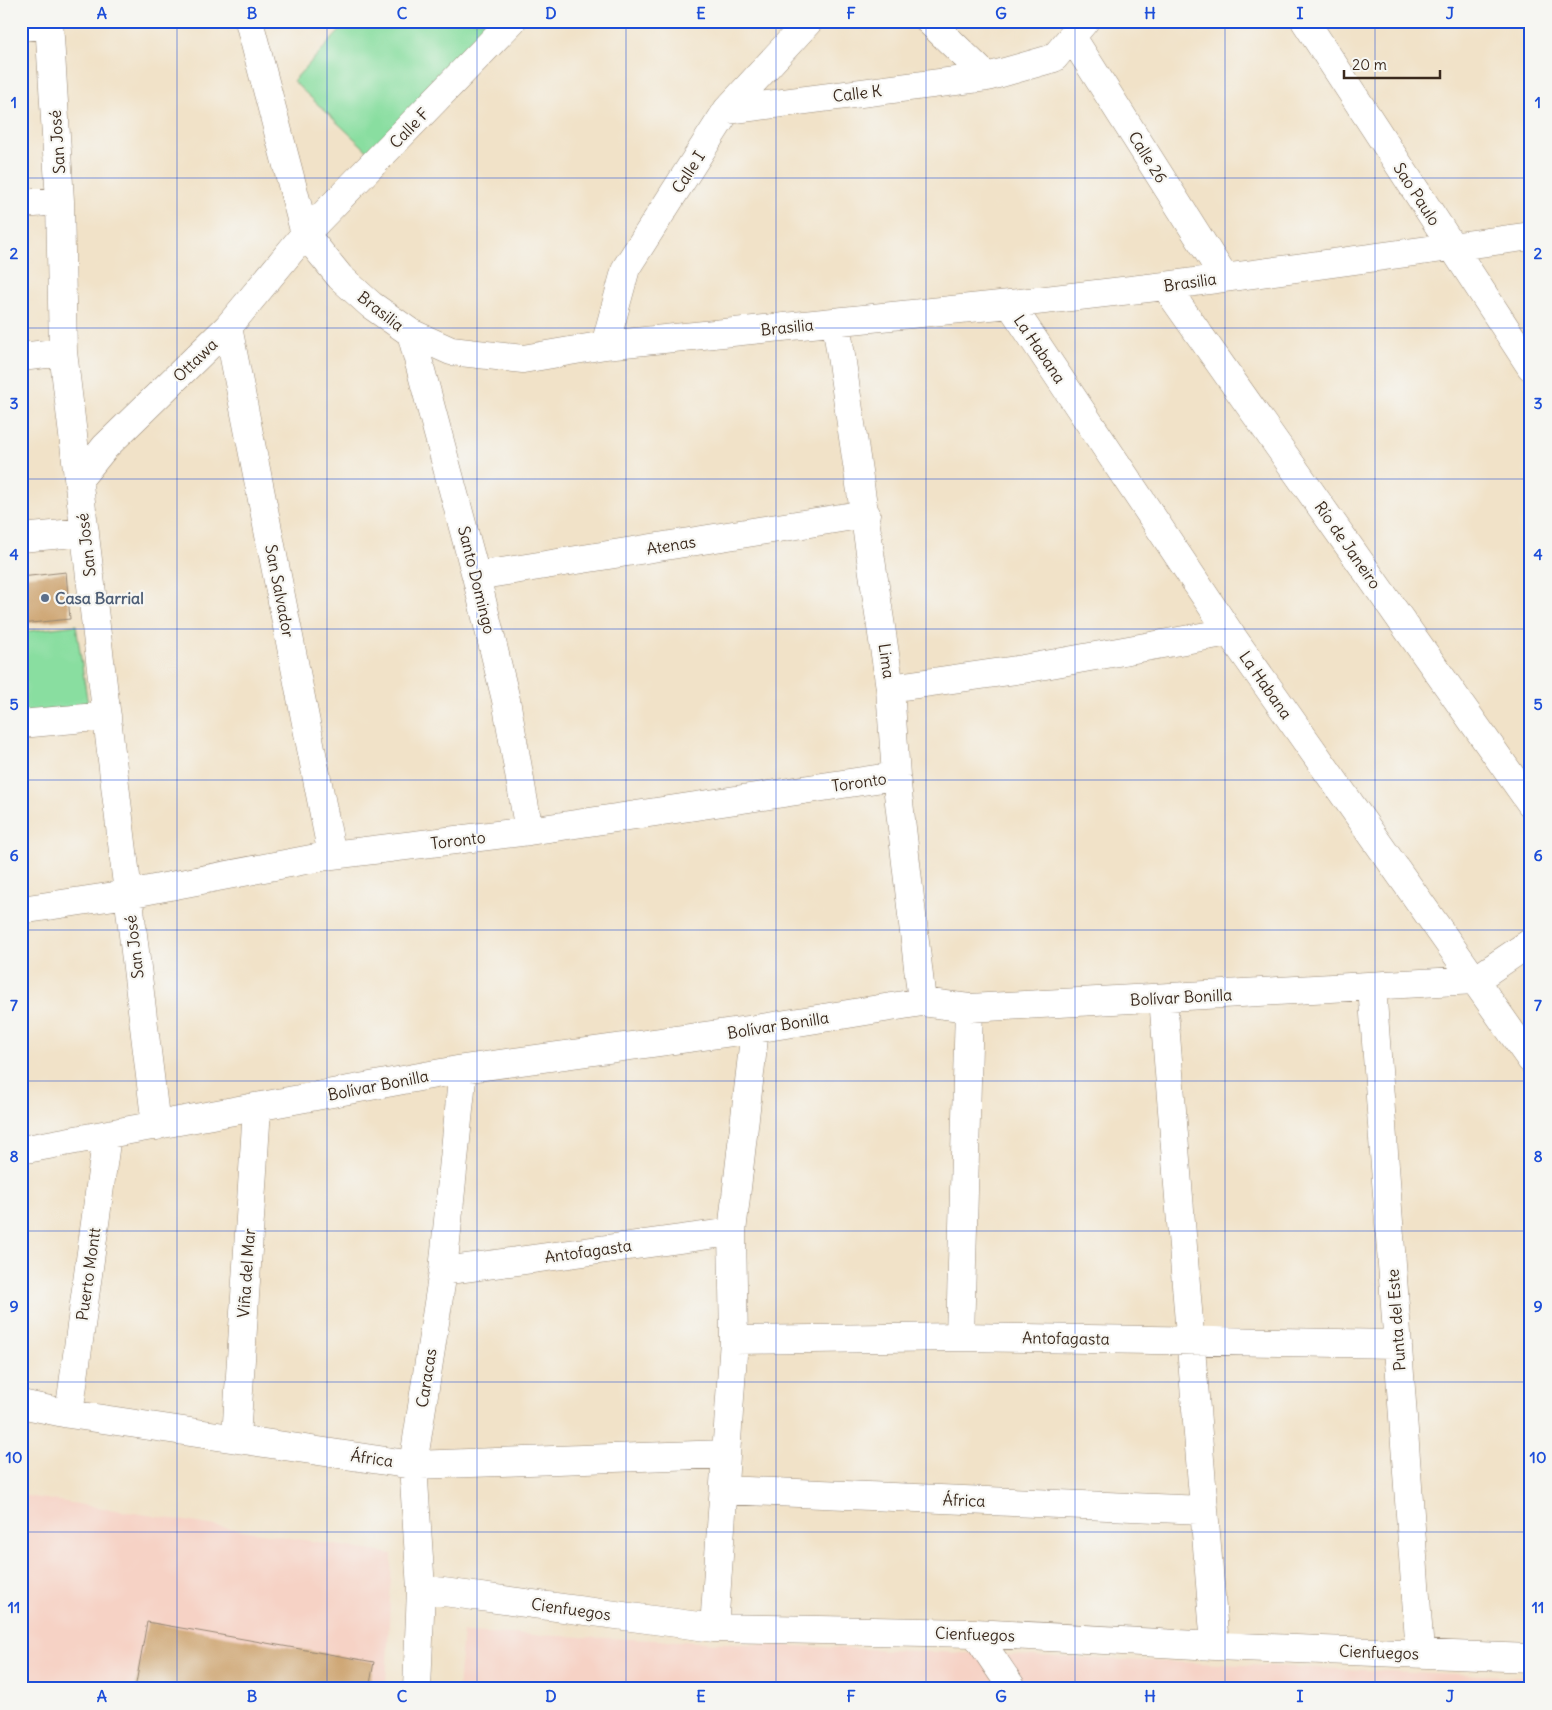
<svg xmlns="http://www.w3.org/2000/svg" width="1552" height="1710" viewBox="0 0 1552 1710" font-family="Delius,sans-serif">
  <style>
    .built { fill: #f6d2c5 }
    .green { fill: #89dea0; stroke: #62845f }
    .building { fill: #cfa776 }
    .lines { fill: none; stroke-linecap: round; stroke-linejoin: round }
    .minor-casing { stroke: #968673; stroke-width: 29 }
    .minor { stroke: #fff; stroke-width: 28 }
    .grid { fill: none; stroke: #1d4ed8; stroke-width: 1; stroke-opacity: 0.55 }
    .service-dot { fill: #5c6f8a; stroke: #f6f6f2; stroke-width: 2 }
    .labels { text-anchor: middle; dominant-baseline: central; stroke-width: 4.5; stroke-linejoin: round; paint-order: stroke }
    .street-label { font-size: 16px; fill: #3b2a1e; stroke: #f6f6f2 }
    .service-label { font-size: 16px; font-weight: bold; fill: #4e5e75; stroke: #f6f6f2; text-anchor: start }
    .neatline { fill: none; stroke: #1d4ed8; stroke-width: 2 }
    .grid-label { font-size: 16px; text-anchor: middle; font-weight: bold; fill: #1d4ed8 }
  </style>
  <rect width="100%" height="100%" fill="#f6f6f2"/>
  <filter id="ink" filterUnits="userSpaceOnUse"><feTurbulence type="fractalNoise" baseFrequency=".02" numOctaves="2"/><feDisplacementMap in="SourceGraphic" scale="10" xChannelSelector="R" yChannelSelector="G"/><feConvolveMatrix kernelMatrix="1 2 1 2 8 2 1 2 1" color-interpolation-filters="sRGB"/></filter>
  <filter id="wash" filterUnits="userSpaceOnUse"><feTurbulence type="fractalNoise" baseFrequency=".0096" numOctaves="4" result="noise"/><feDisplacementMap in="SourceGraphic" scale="20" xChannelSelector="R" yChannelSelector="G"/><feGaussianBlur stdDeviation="1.12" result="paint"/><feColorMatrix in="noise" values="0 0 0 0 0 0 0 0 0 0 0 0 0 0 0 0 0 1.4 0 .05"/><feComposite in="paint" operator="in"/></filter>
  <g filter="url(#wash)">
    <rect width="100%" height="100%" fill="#f1e2c8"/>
    <path class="built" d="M 21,1495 L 392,1554 L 386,1689 L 21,1689 Z
      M 463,1632 L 1531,1677 L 1531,1689 L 458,1689 Z"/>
    <path class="green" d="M 349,21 L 503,21 L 375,158 L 293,81 Z
      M 76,625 L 88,705 L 21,714 L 21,632 Z"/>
    <g id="blocks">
      <path class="building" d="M 66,572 L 70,619 L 21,624 L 21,577 Z
        M 147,1622 L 374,1662 L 369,1689 L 135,1689 Z"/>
    </g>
  </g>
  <g filter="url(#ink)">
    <use href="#blocks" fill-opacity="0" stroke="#968673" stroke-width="1"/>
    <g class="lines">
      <g class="minor-casing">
        <path id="minor" d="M 49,21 L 60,201 L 63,352 L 156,1126
          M 249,21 L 305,234 L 340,277 L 371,305 L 411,333 L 451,351 L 523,359 L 605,345 L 1010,304 L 1165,286 L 1531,236
          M 929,21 L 987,77
          M 1305,21 L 1531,367
          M 21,27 L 50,24
          M 1072,37 L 1224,277
          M 727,110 L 987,77 L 1054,58 L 1085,21
          M 21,204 L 60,201
          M 1165,286 L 1531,804
          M 1010,304 L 1229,632 L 1531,1060
          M 836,322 L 890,688 L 896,776 L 922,1002
          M 228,327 L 332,855
          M 411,333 L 476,576 L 506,700 L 529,831
          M 605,345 L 626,268 L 727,110 L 809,21
          M 21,357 L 63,352
          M 79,479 L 105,447 L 228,327 L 305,234 L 512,21
          M 21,538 L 85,532
          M 476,576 L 866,514
          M 890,688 L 1023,669 L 1229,632
          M 21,724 L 107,716
          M 21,910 L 128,894 L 332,855 L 529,831 L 896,776
          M 1372,986 L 1420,1653
          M 1163,998 L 1215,1646
          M 21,1150 L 463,1069 L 755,1029 L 922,1002 L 969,1008 L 1475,980 L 1531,942
          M 443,1271 L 732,1232
          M 960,1337 L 969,1008
          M 734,1340 L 960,1337 L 1398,1344
          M 21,1404 L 69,1414 L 413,1465 L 726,1454
          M 69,1414 L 107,1135
          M 236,1438 L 257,1108
          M 724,1490 L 1204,1510
          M 421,1589 L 714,1628 L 975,1633 L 1215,1646 L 1531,1658
          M 714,1628 L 734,1340 L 732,1232 L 755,1029
          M 975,1633 L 1013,1689
          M 417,1689 L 421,1589 L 413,1465 L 443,1271 L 463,1069"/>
      </g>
      <use href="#minor" class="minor"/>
    </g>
  </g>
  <path class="grid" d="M 177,21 L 177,1689M 327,21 L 327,1689M 477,21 L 477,1689M 626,21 L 626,1689M 776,21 L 776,1689M 926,21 L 926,1689M 1075,21 L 1075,1689M 1225,21 L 1225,1689M 1375,21 L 1375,1689M 21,178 L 1531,178M 21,328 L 1531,328M 21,479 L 1531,479M 21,629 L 1531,629M 21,780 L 1531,780M 21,930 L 1531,930M 21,1081 L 1531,1081M 21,1231 L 1531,1231M 21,1382 L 1531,1382M 21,1532 L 1531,1532"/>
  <circle class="service-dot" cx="45" cy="598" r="5"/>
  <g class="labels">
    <g class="street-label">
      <text transform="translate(857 93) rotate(-7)">Calle K</text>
      <text transform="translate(409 128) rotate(-46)">Calle F</text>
      <text transform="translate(57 142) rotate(-94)">San José</text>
      <text transform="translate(1148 157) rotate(58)">Calle 26</text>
      <text transform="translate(688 172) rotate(-57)">Calle I</text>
      <text transform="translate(1417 194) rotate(57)">Sao Paulo</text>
      <text transform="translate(1190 282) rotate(-8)">Brasilia</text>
      <text transform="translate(381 311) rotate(38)">Brasilia</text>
      <text transform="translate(787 327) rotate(-6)">Brasilia</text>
      <text transform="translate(1040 349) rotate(56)">La Habana</text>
      <text transform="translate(195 360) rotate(-44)">Ottawa</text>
      <text transform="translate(86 545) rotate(-97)">San José</text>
      <text transform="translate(671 545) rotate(-9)">Atenas</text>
      <text transform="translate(1348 545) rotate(55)">Río de Janeiro</text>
      <text transform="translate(477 580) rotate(76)">Santo Domingo</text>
      <text transform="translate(280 591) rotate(79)">San Salvador</text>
      <text transform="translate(887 661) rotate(82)">Lima</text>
      <text transform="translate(1266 685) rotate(55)">La Habana</text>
      <text transform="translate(859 782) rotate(-8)">Toronto</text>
      <text transform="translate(458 840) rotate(-7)">Toronto</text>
      <text transform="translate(134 947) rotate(-97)">San José</text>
      <text transform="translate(1181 997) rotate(-3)">Bolívar Bonilla</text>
      <text transform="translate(778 1025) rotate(-9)">Bolívar Bonilla</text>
      <text transform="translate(378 1085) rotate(-11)">Bolívar Bonilla</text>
      <text transform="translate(588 1251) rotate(-8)">Antofagasta</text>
      <text transform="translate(246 1273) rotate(-86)">Viña del Mar</text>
      <text transform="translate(88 1274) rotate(-82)">Puerto Montt</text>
      <text transform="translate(1396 1320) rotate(-94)">Punta del Este</text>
      <text transform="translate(1066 1338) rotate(1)">Antofagasta</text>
      <text transform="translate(426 1378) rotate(-81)">Caracas</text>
      <text transform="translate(372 1458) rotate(8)">África</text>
      <text transform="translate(964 1500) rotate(2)">África</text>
      <text transform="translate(571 1609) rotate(8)">Cienfuegos</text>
      <text transform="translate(975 1634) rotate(2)">Cienfuegos</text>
      <text transform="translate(1379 1652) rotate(2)">Cienfuegos</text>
    </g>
    <g class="service-label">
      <text x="55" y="598">Casa Barrial</text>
    </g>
  </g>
  <rect width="1552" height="1710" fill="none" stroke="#f6f6f2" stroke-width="55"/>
  <path d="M1344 70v8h96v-8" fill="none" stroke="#3b2a1e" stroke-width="2.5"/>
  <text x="1352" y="70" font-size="15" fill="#3b2a1e" stroke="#f6f6f2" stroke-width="4" paint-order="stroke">20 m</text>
  <rect x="28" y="28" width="1496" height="1654" class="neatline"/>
  <g class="grid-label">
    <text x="102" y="19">A</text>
    <text x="252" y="19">B</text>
    <text x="402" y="19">C</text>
    <text x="551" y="19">D</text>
    <text x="701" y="19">E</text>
    <text x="851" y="19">F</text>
    <text x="1001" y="19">G</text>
    <text x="1150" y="19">H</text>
    <text x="1300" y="19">I</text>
    <text x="1450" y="19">J</text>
    <text x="14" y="108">1</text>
    <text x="1538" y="108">1</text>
    <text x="14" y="259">2</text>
    <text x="1538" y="259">2</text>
    <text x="14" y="409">3</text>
    <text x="1538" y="409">3</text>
    <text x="14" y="560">4</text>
    <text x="1538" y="560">4</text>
    <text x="14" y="710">5</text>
    <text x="1538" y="710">5</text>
    <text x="14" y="861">6</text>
    <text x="1538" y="861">6</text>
    <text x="14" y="1011">7</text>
    <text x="1538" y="1011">7</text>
    <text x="14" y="1162">8</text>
    <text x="1538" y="1162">8</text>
    <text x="14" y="1312">9</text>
    <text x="1538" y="1312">9</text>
    <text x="14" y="1463">10</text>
    <text x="1538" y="1463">10</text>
    <text x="14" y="1613">11</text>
    <text x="1538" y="1613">11</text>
    <text x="102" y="1702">A</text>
    <text x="252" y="1702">B</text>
    <text x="402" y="1702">C</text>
    <text x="551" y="1702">D</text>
    <text x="701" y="1702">E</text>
    <text x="851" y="1702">F</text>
    <text x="1001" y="1702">G</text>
    <text x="1150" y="1702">H</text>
    <text x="1300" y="1702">I</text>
    <text x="1450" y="1702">J</text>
  </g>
</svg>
